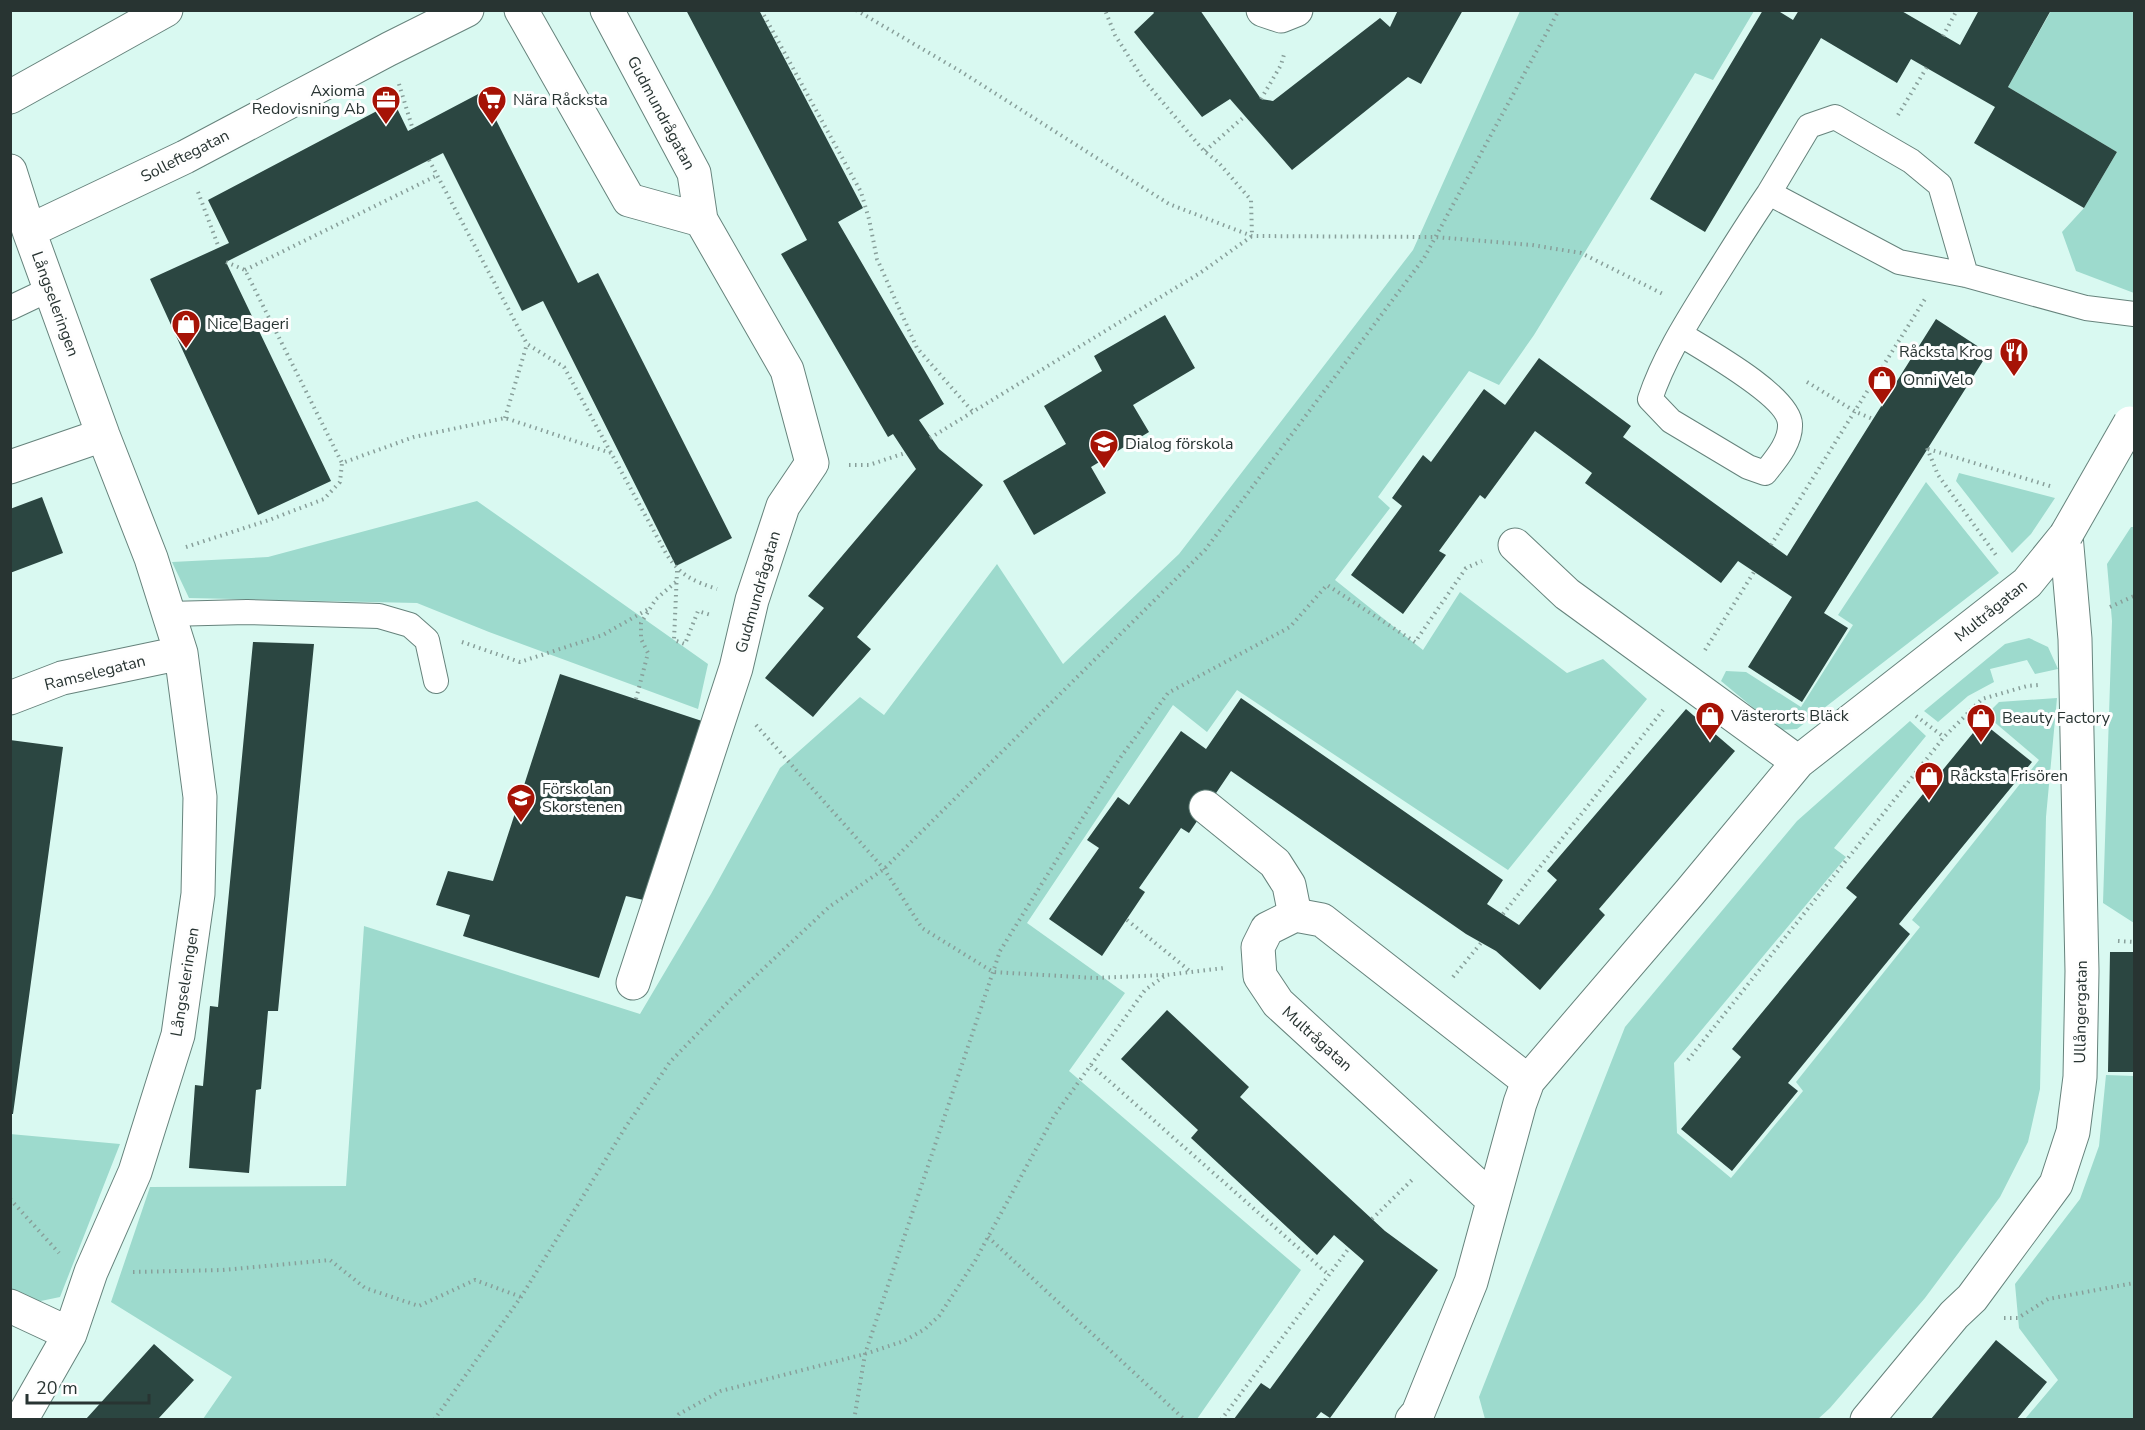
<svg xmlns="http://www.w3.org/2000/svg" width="2145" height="1430" viewBox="0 0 2145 1430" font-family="'Nunito Sans',sans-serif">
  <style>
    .green { fill: #9ddacd }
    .building { fill: #2b4641 }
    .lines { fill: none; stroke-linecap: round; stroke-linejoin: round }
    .service-casing { stroke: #66837c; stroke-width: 26 }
    .pedestrian-casing { stroke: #66837c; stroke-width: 35 }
    .minor-casing { stroke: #66837c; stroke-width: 35 }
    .path { stroke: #889f9a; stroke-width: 4; stroke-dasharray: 1.5 4.5; stroke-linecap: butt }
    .service { stroke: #fff; stroke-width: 24 }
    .pedestrian { stroke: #fff; stroke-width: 33 }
    .minor { stroke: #fff; stroke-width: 33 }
    .minor-bridge-casing { stroke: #66837c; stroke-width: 35; stroke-linecap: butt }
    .minor-bridge { stroke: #fff; stroke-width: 33 }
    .labels { text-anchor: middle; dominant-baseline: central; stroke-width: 6; stroke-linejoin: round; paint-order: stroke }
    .poi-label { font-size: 16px; fill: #283432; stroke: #fefefe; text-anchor: start }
    .street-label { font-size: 16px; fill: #283432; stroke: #fefefe }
  </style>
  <rect width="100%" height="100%" fill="#d9f9f1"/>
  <path class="green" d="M 1520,11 L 1754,11 L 1713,80 L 1695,73 L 1534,335 L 1499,385 L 1469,371 L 1378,497 L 1390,508 L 1335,580 L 1423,650 L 1460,592 L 1567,673 L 1603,659 L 1647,699 L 1508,870 L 1237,690 L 1207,732 L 1173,705 L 1027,923 L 1125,993 L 1069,1071 L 1301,1270 L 1197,1419 L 203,1419 L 232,1377 L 111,1302 L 150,1187 L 346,1186 L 364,926 L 640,1014 L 711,894 L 780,768 L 860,697 L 884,715 L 997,564 L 1063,664 L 1179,554 L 1413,250 Z
    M 2051,11 L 2134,11 L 2134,293 L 2076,271 L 2062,232 L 2084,208 L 2117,152 L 2008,87 Z
    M 1959,473 L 2055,498 L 2031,534 L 2012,553 L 1956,481 Z
    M 1926,482 L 1999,573 L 1797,729 L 1780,730 L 1721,681 L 1726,671 L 1746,672 L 1801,707 L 1853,625 L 1838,615 Z
    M 477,501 L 708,664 L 698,709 L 489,632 L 417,603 L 189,598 L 172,562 L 268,557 Z
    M 2131,527 L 2134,527 L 2134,923 L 2103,903 L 2112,621 L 2107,564 Z
    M 2029,638 L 2048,647 L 2058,669 L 2035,674 L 2027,660 L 1990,669 L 1994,682 L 1968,696 L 1938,722 L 1924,711 L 2005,644 Z
    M 2057,698 L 2046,817 L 2040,1089 L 2028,1142 L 2000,1197 L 1925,1298 L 1830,1408 L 1818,1419 L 1485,1419 L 1479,1397 L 1625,1027 L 1797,821 L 1910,721 L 1926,736 L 1834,848 L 1846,857 L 1674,1063 L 1677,1133 L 1731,1178 L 1803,1091 L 1796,1082 L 1920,927 L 1912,920 L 2039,760 L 1986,715 L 1999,702 Z
    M 2106,1075 L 2134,1076 L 2134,1419 L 2025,1419 L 2058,1380 L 2019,1328 L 2015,1284 L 2080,1199 L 2099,1146 Z
    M 10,1134 L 120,1144 L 60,1297 L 36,1302 L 11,1291 Z"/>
  <path class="building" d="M 686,10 L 759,10 L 863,208 L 838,222 L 944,404 L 919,420 L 939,449 L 983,485 L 857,637 L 871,649 L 813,717 L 765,678 L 824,608 L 808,596 L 916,469 L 893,434 L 888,437 L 781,254 L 807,240 Z
    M 1152,10 L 1200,10 L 1261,99 L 1273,101 L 1380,18 L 1390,27 L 1398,10 L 1463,10 L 1421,84 L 1408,77 L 1292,170 L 1230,99 L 1202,117 L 1134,32 L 1154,13 Z
    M 1763,10 L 1777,10 L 1793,20 L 1799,10 L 1900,10 L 1960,45 L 1979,10 L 2051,10 L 2008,87 L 2117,152 L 2084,208 L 1974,143 L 1995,107 L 1911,59 L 1897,83 L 1821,38 L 1705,232 L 1650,199 Z
    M 482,92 L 578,283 L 598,273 L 732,538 L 676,566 L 543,301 L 522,311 L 443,153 L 226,262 L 331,481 L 258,515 L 150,279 L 229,243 L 208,200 L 394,102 L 408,131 Z
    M 1165,315 L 1195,368 L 1133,405 L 1149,432 L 1091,467 L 1106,493 L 1034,535 L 1003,481 L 1066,444 L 1044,406 L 1102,371 L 1094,356 Z
    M 1936,319 L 1988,353 L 1824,613 L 1848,628 L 1802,702 L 1748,667 L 1792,597 L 1738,561 L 1721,583 L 1585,483 L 1592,473 L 1535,431 L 1485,499 L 1480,495 L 1439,551 L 1446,555 L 1403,614 L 1351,575 L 1402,506 L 1392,498 L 1423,455 L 1431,462 L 1484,389 L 1505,405 L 1539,358 L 1631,426 L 1623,437 L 1787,556 Z
    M 42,497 L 63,553 L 10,573 L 10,509 Z
    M 253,642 L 314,644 L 278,1011 L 268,1011 L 261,1089 L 256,1090 L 249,1173 L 189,1168 L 195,1085 L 203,1086 L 210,1006 L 218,1007 Z
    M 560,674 L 705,722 L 648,901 L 626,896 L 599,978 L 463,936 L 470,915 L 436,905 L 448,871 L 493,881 Z
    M 1241,698 L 1503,880 L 1487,904 L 1519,925 L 1557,880 L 1547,871 L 1686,709 L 1735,751 L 1599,909 L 1605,915 L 1540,990 L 1496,951 L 1466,934 L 1231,771 L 1189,833 L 1181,828 L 1139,888 L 1145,892 L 1102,956 L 1049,919 L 1099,848 L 1087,840 L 1118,797 L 1129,805 L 1181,731 L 1206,749 Z
    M 1982,722 L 2032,762 L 1899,924 L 1910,934 L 1788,1083 L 1798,1091 L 1732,1171 L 1681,1129 L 1741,1057 L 1732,1049 L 1857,897 L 1846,888 Z
    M 10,740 L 63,747 L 13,1114 L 10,1114 Z
    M 2110,952 L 2134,952 L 2134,1072 L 2108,1072 Z
    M 1167,1010 L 1249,1087 L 1240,1097 L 1385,1231 L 1438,1270 L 1330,1418 L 1321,1412 L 1315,1419 L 1234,1419 L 1261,1383 L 1270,1389 L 1364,1261 L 1334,1235 L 1317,1255 L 1191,1138 L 1198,1130 L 1121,1059 Z
    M 1996,1340 L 2047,1382 L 2017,1419 L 1931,1419 Z
    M 154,1344 L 194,1380 L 158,1419 L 86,1419 Z"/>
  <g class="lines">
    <g class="service-casing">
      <path id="service" d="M 1769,193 L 1809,126 L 1835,117 L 1911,161 L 1940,185 L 1966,275
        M 10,308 L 50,289
        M 1680,334 C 1704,349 1789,396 1790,424 C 1791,442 1776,459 1765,473 L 1748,467 L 1671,421 L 1650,399 C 1664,357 1688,320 1711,283 C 1730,253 1749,222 1769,193 L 1899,262 L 1966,275 L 2086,308 L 2134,314
        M 168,614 L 247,612 L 379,616 L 410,625 L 427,640 L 436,681"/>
    </g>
    <g class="pedestrian-casing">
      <path id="pedestrian" d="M 1206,807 L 1275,863 L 1289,885 L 1295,915"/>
    </g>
    <g class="minor-casing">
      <path id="minor" d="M 521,10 L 629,200 L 701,220
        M 607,10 L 694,173 L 701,220 L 787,370 L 812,463 L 783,506 L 752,600 L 736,668 L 633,983
        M 1263,10 L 1281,16 L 1296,10
        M 10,97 L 166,10
        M 10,171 L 29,231 L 103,435 L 151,558 L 181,653 L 200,797 L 198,894 L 178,1035 L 135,1172 L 91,1272 L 70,1334 L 21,1420
        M 29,231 L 185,157 L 389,49 L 467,10
        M 10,467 L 103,435
        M 1515,545 L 1567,594 L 1798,762
        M 10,698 L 62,678 L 181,653
        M 1493,1200 L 1278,1003 L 1260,976 L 1258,947 L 1267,929 L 1295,915 L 1322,920 L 1528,1081
        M 10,1306 L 70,1334
        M 1412,1420 L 1418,1413 L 1471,1282 L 1520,1103 L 1528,1081 L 1690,892 L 1798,762 L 2027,583 L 2066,535
        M 1867,1420 L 1954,1315 L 1972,1298 L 2056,1184 L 2073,1132 L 2080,1077 L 2082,971 L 2075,639 L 2066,535"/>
    </g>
    <path class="path" d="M 761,10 L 861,192 L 869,219 L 877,259 L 917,348 L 973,412
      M 856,10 L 960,71 L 1169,204 L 1252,236 L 1435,237 L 1532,245 L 1581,253 L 1665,295
      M 1943,36 L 1957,10
      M 399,84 L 413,130
      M 1261,99 L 1281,65 L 1285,51
      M 1898,115 L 1927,67
      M 1205,151 L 1245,116
      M 429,160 L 527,344 L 564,367 L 667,555 C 681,576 693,581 717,589
      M 198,192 L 219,248
      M 226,262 L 245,270 L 342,463
      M 245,270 L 438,175
      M 1807,382 L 1856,412 L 1873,419
      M 505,418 L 527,344
      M 930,438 L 1200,273 L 1252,236 L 1251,200 L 1218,162 L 1204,151 L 1143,79 L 1115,35 L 1105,10
      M 1927,448 L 1938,475 L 1998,558
      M 1928,449 L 2050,486
      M 849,465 L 869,465 L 905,453
      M 1771,545 L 1925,299
      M 186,547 L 269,520 L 324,499 L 340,482 L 342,463 L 414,437 L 505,418 L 611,453
      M 677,571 L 674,640 L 685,644 L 698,611 L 711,615
      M 2110,607 L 2134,596
      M 462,642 L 520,662 L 603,635 L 650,608
      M 1705,650 L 1754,572
      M 636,699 L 648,653 L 641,639 L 641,623 L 656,599 L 677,581
      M 1916,716 L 1944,737
      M 756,725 L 884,869 L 922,928 L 993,972 L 1095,978 L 1165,975
      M 1503,914 L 1663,710
      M 1127,920 L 1191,972
      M 2118,941 L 2134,942
      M 1453,977 L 1481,943
      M 1688,1060 L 1944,737 L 1982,699 L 2027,686 L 2038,685
      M 1091,1065 L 1329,1275
      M 10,1199 L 59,1253
      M 1372,1219 L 1414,1178
      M 988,1237 L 1185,1420
      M 133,1272 L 223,1270 L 330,1260 L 365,1288 L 419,1306 L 475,1280 L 521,1297
      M 2004,1318 L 2018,1318 L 2048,1299 L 2134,1283
      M 434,1420 L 521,1297 L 625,1128 L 670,1062 L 729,1001 L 829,907 L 884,869 L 1205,550 L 1424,258 L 1559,10
      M 675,1420 L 679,1414 L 721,1391 L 865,1354 L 904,1341 L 925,1329 L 939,1316 L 975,1261 L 1054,1116 L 1145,990 L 1166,975 L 1224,968
      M 854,1420 L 865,1354 L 1000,951 L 1120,758 L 1168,693 L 1290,627 L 1327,585 L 1415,642 L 1466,568 L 1482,561
      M 1221,1420 L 1349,1248"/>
    <use href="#service" class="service"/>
    <use href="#pedestrian" class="pedestrian"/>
    <use href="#minor" class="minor"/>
    <g class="minor-bridge-casing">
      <path id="minor-bridge" d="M 2066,535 L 2130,423"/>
    </g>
    <use href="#minor-bridge" class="minor-bridge"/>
  </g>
  <defs>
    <g id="office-pin" transform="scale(1.5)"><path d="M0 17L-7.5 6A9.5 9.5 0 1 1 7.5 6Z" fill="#a61306" stroke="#fefefe"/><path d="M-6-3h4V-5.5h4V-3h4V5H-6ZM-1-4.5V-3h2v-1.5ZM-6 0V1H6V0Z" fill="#fff"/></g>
    <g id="supermarket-pin" transform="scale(1.5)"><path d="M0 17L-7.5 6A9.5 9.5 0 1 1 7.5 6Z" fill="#a61306" stroke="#fefefe"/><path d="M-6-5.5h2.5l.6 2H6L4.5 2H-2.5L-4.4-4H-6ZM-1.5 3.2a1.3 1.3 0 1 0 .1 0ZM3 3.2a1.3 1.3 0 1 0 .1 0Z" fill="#fff"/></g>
    <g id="shop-pin" transform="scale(1.5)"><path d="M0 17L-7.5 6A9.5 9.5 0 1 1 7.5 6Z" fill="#a61306" stroke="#fefefe"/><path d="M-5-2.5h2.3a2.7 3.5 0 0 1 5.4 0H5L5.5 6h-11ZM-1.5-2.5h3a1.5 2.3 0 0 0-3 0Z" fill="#fff"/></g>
    <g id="restaurant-pin" transform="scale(1.5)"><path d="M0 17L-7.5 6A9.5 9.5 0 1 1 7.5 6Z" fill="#a61306" stroke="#fefefe"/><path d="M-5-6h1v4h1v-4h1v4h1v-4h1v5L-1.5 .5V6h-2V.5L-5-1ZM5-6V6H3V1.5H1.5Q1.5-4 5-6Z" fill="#fff"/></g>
    <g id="school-pin" transform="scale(1.5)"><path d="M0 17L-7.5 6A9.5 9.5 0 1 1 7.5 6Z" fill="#a61306" stroke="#fefefe"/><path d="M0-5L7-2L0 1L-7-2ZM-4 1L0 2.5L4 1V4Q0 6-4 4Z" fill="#fff"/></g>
  </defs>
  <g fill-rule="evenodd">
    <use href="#office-pin" x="386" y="100"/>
    <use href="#supermarket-pin" x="492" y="100"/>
    <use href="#shop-pin" x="186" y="324"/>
    <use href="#restaurant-pin" x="2014" y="352"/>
    <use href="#shop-pin" x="1882" y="380"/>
    <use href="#school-pin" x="1104" y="444"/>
    <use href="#shop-pin" x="1710" y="716"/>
    <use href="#shop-pin" x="1981" y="718"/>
    <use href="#shop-pin" x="1929" y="776"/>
    <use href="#school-pin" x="521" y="798"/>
  </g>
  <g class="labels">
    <g class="poi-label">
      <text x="365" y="91" text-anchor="end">Axioma<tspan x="365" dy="18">Redovisning Ab</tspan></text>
      <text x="513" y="100">Nära Råcksta</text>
      <text x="207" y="324">Nice Bageri</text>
      <text x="1993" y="352" text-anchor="end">Råcksta Krog</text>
      <text x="1903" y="380">Onni Velo</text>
      <text x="1125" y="444">Dialog förskola</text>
      <text x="1731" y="716">Västerorts Bläck</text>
      <text x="2002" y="718">Beauty Factory</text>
      <text x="1950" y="776">Råcksta Frisören</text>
      <text x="542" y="789">Förskolan<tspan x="542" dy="18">Skorstenen</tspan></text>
    </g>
    <g class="street-label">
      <text transform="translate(661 113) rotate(62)">Gudmundrågatan</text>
      <text transform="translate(185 156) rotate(-27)">Solleftegatan</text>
      <text transform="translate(55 304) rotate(70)">Långseleringen</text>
      <text transform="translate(758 592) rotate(-74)">Gudmundrågatan</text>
      <text transform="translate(1991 611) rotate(-39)">Multrågatan</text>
      <text transform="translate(95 673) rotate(-14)">Ramselegatan</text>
      <text transform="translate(185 982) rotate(-81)">Långseleringen</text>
      <text transform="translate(2081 1012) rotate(-89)">Ullångergatan</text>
      <text transform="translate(1317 1039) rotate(42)">Multrågatan</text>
    </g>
  </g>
  <rect width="2145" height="1430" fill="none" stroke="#283432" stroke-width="24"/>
  <path d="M27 1394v9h122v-9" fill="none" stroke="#283432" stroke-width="3"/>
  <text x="36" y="1394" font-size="18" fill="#283432" stroke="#fefefe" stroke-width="4.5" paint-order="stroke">20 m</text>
</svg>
